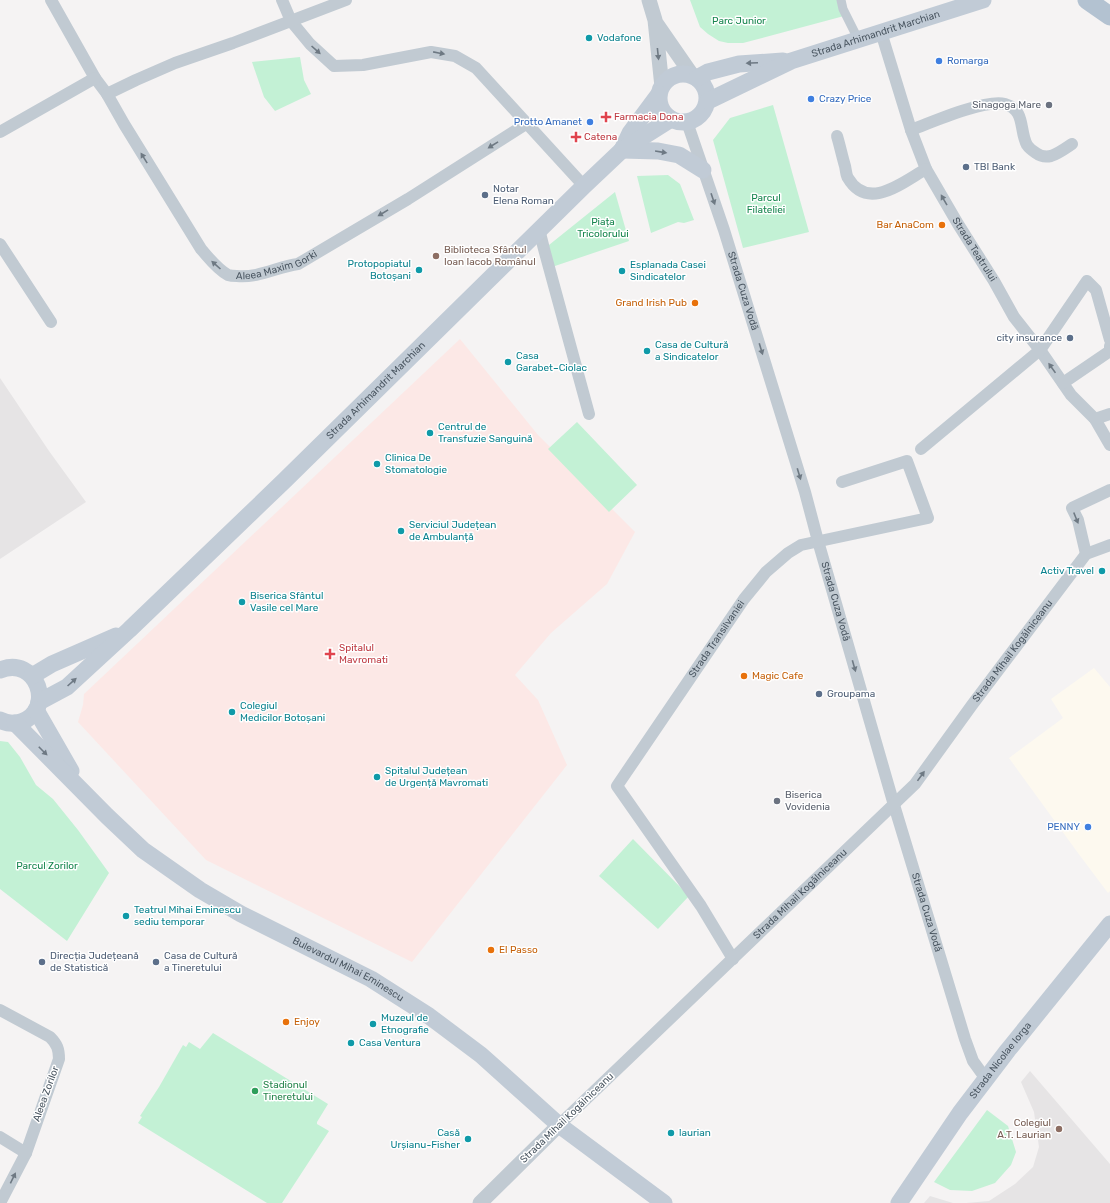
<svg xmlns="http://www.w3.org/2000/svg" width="1110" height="1203" viewBox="0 0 1110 1203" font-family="Rubik,sans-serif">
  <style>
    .commercial { fill: #fdf9ef }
    .education { fill: #e6e4e5 }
    .medical { fill: #fce8e6 }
    .green { fill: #c3f1d5 }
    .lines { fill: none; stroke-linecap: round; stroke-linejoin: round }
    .pedestrian { stroke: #c1cad2; stroke-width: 9 }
    .minor { stroke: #c1cad2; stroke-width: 12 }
    .tertiary { stroke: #c1cad2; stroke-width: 15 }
    .secondary { stroke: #c1cbd6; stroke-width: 17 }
    .primary { stroke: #b3c2d1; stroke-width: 19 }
    .oneway { fill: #6e7983 }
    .oneway2 { fill: #6e7984 }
    .culture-dot { fill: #0f9aa8; stroke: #fff; stroke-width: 1.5 }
    .shop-dot { fill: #3f7fe0; stroke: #fff; stroke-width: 1.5 }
    .worship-dot { fill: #6b7280; stroke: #fff; stroke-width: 1.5 }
    .health-dot { fill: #e0444e; stroke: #fff; stroke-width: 1.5 }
    .service-dot { fill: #5c6f8a; stroke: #fff; stroke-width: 1.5 }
    .food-dot { fill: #e8710a; stroke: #fff; stroke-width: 1.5 }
    .education-dot { fill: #8d6e63; stroke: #fff; stroke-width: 1.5 }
    .leisure-dot { fill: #2e9e5b; stroke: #fff; stroke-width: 1.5 }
    .labels { text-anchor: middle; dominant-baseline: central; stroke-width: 3; stroke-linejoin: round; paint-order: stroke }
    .park-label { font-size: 10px; fill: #17864f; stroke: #fff }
    .street-label { font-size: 10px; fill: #4a5661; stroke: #fff }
    .culture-label { font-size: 10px; fill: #0d838f; stroke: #fff; text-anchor: start }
    .shop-label { font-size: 10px; fill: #366cbe; stroke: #fff; text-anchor: start }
    .worship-label { font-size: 10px; fill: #5b616d; stroke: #fff; text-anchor: end }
    .health-label { font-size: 10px; fill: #be3a42; stroke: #fff; text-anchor: start }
    .service-label { font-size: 10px; fill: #4e5e75; stroke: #fff; text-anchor: start }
    .food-label { font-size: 10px; fill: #c56008; stroke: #fff; text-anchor: start }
    .education-label { font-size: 10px; fill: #785e54; stroke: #fff; text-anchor: start }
    .leisure-label { font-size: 10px; fill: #27864d; stroke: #fff; text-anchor: start }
  </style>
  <rect width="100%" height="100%" fill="#f5f3f3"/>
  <path class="commercial" d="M 1094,668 L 1110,687 L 1110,891 L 1108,893 L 1078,853 L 1009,758 L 1063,718 L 1051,699 Z"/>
  <path class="education" d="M 0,378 L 49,451 L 86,502 L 0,559 Z
    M 1030,1071 L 1110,1164 L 1110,1203 L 966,1203 L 989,1201 L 1015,1184 L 1033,1167 L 1039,1147 L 1034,1112 L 1021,1082 Z
    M 930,1196 L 953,1203 L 924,1203 Z"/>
  <path class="medical" d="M 460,339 L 538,435 L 635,532 L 607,584 L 551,633 L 515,675 L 538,700 L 567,765 L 412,962 L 206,860 L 78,722 L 83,705 L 84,694 Z"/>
  <path class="green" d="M 690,0 L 840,0 L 844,16 L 743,43 L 728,43 L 719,41 L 708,34 L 700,27 Z
    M 300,57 L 304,80 L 311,94 L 275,111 L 264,97 L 252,62 Z
    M 773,105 L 809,232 L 743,248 L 713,140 L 730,118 Z
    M 668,175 L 680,184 L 694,220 L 684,223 L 678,222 L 651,233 L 637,176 Z
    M 615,192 L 629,241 L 549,268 L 544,249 Z
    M 577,422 L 637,485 L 609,512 L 548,449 Z
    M 0,741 L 8,742 L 20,757 L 36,785 L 53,799 L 78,830 L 109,873 L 67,941 L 0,889 Z
    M 633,839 L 689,896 L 658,929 L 599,876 Z
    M 213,1033 L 328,1104 L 317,1122 L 317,1124 L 329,1131 L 282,1203 L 267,1203 L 138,1123 L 142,1117 L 140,1116 L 159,1087 L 183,1045 L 186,1047 L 189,1042 L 200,1049 Z
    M 987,1110 L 1008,1126 L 1016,1152 L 1011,1165 L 995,1183 L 972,1191 L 950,1190 L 934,1182 Z"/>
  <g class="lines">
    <path class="pedestrian" d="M 841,0 L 843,9 L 858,39"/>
    <g class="minor">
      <path id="s1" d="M 51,0 L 95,78 L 107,94 L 124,124 L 201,249 C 209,258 217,269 228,275 C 231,276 234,276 237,276 C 259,278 277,267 298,264 L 408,199 L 526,124"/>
      <path d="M 282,0 L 291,21 L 310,44 L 334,66 L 363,65 L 431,52 L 455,56 L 476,68 L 584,186"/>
      <path id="s2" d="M 881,32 L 911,130 L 926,169 L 958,224 L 994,281 L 1014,317 L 1040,350 L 1071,395 L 1095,419 L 1110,445"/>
      <path d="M 107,94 L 136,80 L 175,63 L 233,43 L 346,0"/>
      <path id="s3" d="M 687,122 L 724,230 L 805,492 L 818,541 L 894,805 L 965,1039 L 973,1061 L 986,1079"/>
      <path d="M 911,130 C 932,122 985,99 1005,104 C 1026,110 1019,131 1027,145 C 1029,148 1033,151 1036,153 C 1040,156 1046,157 1051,156 C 1058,154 1066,148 1072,144"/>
      <path d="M 0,132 L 95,78"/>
      <path d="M 837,136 C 840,146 842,156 845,166 C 846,170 846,175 848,178 C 868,212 903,182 926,169"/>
      <path d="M 539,229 L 544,249 L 589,414"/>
      <path d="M 0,244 L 51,322"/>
      <path d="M 1063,383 L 1110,351 L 1110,346"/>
      <path d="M 1095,419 L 1110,414"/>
      <path d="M 921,449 L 1040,350 L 1087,281 L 1096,290 L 1110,340"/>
      <path d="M 1086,554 L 1078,520 L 1072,508 L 1110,490"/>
      <path id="s4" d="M 733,959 L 701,906 L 617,786 L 744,599 L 766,572 L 788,553 L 801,545 L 928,518 L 907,461 L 842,482"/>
      <path d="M 0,1010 L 50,1037 C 57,1044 59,1049 59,1059 L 26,1153 L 0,1203"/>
      <path id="s5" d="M 559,1125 L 915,784 L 972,705 L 1086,554 L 1110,545"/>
      <path d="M 0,1137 L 26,1153"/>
    </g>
    <path class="tertiary" d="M 649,0 L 655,20 L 662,87
      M 656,23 L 692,75
      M 480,1203 L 559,1125"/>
    <g class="secondary">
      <circle cx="683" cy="98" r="24"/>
      <path d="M 697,78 L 708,72 L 739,64 L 783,61"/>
      <path id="s6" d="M 708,101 L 791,61 L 983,0"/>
      <path d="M 622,150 L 658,151 L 679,155 L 703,170"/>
      <path d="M 622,150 L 630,133 L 659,94"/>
      <path d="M 0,670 C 37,655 56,710 21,722 C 14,724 7,724 0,720"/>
      <path d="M 32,676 L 52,664 L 116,636"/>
      <path id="s7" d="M 39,702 L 67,687 L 129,630 L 284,481 L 584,186 L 622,150 L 671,119"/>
      <path d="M 36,710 L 71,771"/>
      <path id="s8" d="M 15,723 L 107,816 L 143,850 L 200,890 L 241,914 L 371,979 L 429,1016 L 481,1055 L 559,1125 L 664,1203"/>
      <path id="s9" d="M 899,1203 L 960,1113 L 1008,1050 L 1110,924"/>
    </g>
    <path class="primary" d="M 1087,0 L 1110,16"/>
  </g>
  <defs><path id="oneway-solid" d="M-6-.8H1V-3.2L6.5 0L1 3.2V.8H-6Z"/></defs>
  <g class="oneway">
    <use href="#oneway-solid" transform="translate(316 50) rotate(42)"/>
    <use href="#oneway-solid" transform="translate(439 53) rotate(11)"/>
    <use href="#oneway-solid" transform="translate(658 54) rotate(84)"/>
    <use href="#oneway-solid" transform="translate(493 145) rotate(148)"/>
    <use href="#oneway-solid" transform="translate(144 158) rotate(-122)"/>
    <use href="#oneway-solid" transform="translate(713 199) rotate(71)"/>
    <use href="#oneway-solid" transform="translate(944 200) rotate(-120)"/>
    <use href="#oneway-solid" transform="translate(383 213) rotate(149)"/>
    <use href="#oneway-solid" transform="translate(216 265) rotate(-138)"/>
    <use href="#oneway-solid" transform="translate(761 349) rotate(73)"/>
    <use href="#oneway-solid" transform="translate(1052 368) rotate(-125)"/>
    <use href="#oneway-solid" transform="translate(799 474) rotate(73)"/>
    <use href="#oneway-solid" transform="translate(1076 518) rotate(68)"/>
    <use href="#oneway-solid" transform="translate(854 666) rotate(74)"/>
    <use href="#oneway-solid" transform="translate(921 776) rotate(-54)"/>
    <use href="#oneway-solid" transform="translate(13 1178) rotate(-64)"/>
  </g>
  <g class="oneway2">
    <use href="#oneway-solid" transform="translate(752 63) rotate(177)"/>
    <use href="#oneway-solid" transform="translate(661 152) rotate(9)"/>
    <use href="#oneway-solid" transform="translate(72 682) rotate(-42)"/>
    <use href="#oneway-solid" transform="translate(43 751) rotate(45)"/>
  </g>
  <g class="culture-dot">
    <circle cx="589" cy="38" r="4"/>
    <circle cx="419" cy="270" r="4"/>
    <circle cx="622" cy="271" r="4"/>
    <circle cx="647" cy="351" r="4"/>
    <circle cx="508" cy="362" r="4"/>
    <circle cx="430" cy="433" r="4"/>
    <circle cx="377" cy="464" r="4"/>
    <circle cx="401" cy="531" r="4"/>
    <circle cx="1102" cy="571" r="4"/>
    <circle cx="242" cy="602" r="4"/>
    <circle cx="232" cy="712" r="4"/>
    <circle cx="377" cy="777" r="4"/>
    <circle cx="126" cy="916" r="4"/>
    <circle cx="373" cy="1024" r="4"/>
    <circle cx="351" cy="1043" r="4"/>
    <circle cx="671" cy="1133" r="4"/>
    <circle cx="468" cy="1139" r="4"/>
  </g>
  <g class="shop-dot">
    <circle cx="939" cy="61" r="4"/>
    <circle cx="811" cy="99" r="4"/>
    <circle cx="590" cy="122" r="4"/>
    <circle cx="1088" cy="827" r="4"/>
  </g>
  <g class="worship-dot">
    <circle cx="1049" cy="105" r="4"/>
    <circle cx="777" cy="801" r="4"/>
  </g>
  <g class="health-dot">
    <path d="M604 111h4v4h4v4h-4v4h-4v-4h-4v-4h4z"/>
    <path d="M574 131h4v4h4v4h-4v4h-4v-4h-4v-4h4z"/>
    <path d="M328 648h4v4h4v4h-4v4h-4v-4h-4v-4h4z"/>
  </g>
  <g class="service-dot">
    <circle cx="966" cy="167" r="4"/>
    <circle cx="485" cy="195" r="4"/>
    <circle cx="1070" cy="338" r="4"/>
    <circle cx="819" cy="694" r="4"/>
    <circle cx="42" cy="962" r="4"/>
    <circle cx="156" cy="962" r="4"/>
  </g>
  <g class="food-dot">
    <circle cx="942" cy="225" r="4"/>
    <circle cx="695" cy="303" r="4"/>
    <circle cx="744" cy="676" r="4"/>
    <circle cx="491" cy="950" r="4"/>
    <circle cx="286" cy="1022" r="4"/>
  </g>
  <g class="education-dot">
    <circle cx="436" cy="256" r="4"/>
    <circle cx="1059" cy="1129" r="4"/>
  </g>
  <circle class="leisure-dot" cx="255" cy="1091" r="4"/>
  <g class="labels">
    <g class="park-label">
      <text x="739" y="21">Parc Junior</text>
      <text x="766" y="198">Parcul<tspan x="766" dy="12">Filateliei</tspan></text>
      <text x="603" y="222">Piața<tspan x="603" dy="12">Tricolorului</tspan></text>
      <text x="47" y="866">Parcul Zorilor</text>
    </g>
    <g class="street-label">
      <text stroke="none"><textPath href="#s6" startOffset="181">Strada Arhimandrit Marchian</textPath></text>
      <text stroke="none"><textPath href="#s2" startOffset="238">Strada Teatrului</textPath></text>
      <text stroke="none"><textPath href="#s1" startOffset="379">Aleea Maxim Gorki</textPath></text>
      <text stroke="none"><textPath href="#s3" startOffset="178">Strada Cuza Vodă</textPath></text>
      <text stroke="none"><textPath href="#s7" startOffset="460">Strada Arhimandrit Marchian</textPath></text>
      <text stroke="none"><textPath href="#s3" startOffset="502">Strada Cuza Vodă</textPath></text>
      <text stroke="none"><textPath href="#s4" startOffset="386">Strada Transilvaniei</textPath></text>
      <text stroke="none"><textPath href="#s5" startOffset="658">Strada Mihail Kogălniceanu</textPath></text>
      <text stroke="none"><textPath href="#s5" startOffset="334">Strada Mihail Kogălniceanu</textPath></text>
      <text stroke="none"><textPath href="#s3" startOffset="826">Strada Cuza Vodă</textPath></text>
      <text stroke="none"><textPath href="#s8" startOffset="418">Bulevardul Mihai Eminescu</textPath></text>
      <text stroke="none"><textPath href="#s9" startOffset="175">Strada Nicolae Iorga</textPath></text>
      <text transform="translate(46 1094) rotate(-70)">Aleea Zorilor</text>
      <text transform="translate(567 1118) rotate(-44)">Strada Mihail Kogălniceanu</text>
    </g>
    <g class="culture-label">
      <text x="597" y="38">Vodafone</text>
      <text x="411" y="264" text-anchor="end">Protopopiatul<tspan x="411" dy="12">Botoșani</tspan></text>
      <text x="630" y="265">Esplanada Casei<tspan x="630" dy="12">Sindicatelor</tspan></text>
      <text x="655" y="345">Casa de Cultură<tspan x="655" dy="12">a Sindicatelor</tspan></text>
      <text x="516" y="356">Casa<tspan x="516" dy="12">Garabet–Ciolac</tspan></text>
      <text x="438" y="427">Centrul de<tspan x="438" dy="12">Transfuzie Sanguină</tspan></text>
      <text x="385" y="458">Clinica De<tspan x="385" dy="12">Stomatologie</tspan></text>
      <text x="409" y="525">Serviciul Județean<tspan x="409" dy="12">de Ambulanță</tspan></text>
      <text x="1094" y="571" text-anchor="end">Activ Travel</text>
      <text x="250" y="596">Biserica Sfântul<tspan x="250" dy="12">Vasile cel Mare</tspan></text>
      <text x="240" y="706">Colegiul<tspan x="240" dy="12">Medicilor Botoșani</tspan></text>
      <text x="385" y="771">Spitalul Județean<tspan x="385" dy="12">de Urgență Mavromati</tspan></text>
      <text x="134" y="910">Teatrul Mihai Eminescu<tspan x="134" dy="12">sediu temporar</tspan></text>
      <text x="381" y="1018">Muzeul de<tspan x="381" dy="12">Etnografie</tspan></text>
      <text x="359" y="1043">Casa Ventura</text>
      <text x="460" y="1133" text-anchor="end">Casă<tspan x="460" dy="12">Urșianu-Fisher</tspan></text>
      <text x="679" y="1133">laurian</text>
    </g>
    <g class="shop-label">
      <text x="947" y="61">Romarga</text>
      <text x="819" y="99">Crazy Price</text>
      <text x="582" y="122" text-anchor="end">Protto Amanet</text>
      <text x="1080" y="827" text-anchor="end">PENNY</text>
    </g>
    <g class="worship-label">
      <text x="1041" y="105">Sinagoga Mare</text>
      <text x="785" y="795" text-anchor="start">Biserica<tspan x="785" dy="12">Vovidenia</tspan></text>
    </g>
    <g class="health-label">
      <text x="614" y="117">Farmacia Dona</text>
      <text x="584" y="137">Catena</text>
      <text x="339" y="648">Spitalul<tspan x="339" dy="12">Mavromati</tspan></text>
    </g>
    <g class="service-label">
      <text x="974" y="167">TBI Bank</text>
      <text x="493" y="189">Notar<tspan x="493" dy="12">Elena Roman</tspan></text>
      <text x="1062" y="338" text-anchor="end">city insurance</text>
      <text x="827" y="694">Groupama</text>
      <text x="50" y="956">Direcția Județeană<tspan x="50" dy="12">de Statistică</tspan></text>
      <text x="164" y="956">Casa de Cultură<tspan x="164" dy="12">a Tineretului</tspan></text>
    </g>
    <g class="food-label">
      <text x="934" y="225" text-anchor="end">Bar AnaCom</text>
      <text x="687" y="303" text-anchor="end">Grand Irish Pub</text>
      <text x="752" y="676">Magic Cafe</text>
      <text x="499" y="950">El Passo</text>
      <text x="294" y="1022">Enjoy</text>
    </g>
    <g class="education-label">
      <text x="444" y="250">Biblioteca Sfântul<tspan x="444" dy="12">Ioan Iacob Românul</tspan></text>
      <text x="1051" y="1123" text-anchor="end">Colegiul<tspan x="1051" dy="12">A.T. Laurian</tspan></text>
    </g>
    <g class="leisure-label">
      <text x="263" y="1085">Stadionul<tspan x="263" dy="12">Tineretului</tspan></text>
    </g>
  </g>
</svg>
